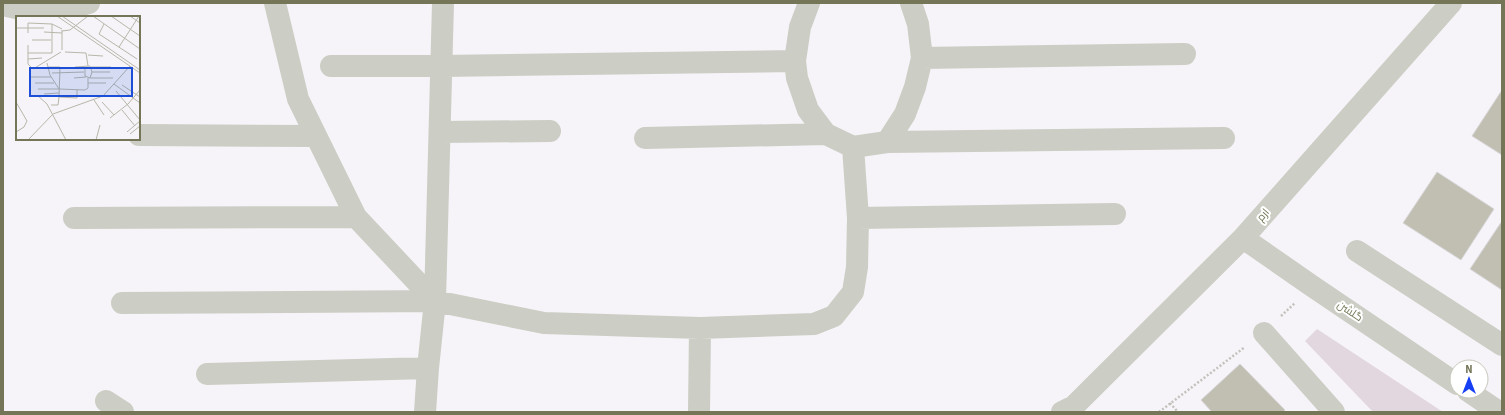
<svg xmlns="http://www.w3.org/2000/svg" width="1505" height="415" viewBox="0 0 1505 415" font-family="'Source Sans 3',Cairo,sans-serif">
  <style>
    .green { fill: #e2d7df }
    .building { fill: #c0bfb2; stroke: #d8d6d9 }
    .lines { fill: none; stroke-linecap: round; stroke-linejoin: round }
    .path { stroke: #c2c2bc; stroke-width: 2.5; stroke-dasharray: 2 2; stroke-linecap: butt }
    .minor { stroke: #cccdc4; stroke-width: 22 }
    .labels { text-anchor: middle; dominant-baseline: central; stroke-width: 4; stroke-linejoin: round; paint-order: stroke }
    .street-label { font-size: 11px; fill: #757657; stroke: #fff }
    .inset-road { fill: none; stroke: #b6b7a9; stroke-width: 1 }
    .view { fill: #1d4ed8; fill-opacity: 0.15; stroke: #1d4ed8; stroke-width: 2 }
    .inset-edge { fill: none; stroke: #757657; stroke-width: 2 }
  </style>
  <rect width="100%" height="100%" fill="#f6f4f8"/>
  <path class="green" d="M 1317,329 L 1443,412 L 1373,412 L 1305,341 Z"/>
  <path class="building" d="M 1502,90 L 1502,155 L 1472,136 Z
    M 1437,172 L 1494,209 L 1461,260 L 1403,223 Z
    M 1502,221 L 1502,290 L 1470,269 Z
    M 1240,364 L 1285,410 L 1283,412 L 1212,412 L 1201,400 Z"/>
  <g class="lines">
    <path class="path" d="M 1281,316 L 1295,303
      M 1170,403 L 1178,412
      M 1159,412 L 1245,347"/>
    <path class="minor" d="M 6,3 L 7,6 L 47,15 L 89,3
      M 275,3 L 298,99 L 356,217 L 435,301 L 544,323 L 700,328 L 814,324 L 834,316 L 853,292 L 857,267 L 858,218 L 853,147
      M 809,3 L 800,27 L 795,61 L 797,78 L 808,110 L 826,134 L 853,147 L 887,142 L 905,114 L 915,87 L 922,58 L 918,24 L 911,3
      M 922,58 L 1185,54
      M 331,66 L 442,66 L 795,61
      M 440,132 L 550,131
      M 139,135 L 316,136
      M 645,138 L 826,134
      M 887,142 L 1224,138
      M 74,218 L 356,217
      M 858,218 L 1115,214
      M 1243,238 L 1312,286 L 1457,384
      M 1357,251 L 1502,345
      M 122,303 L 435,301
      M 1264,333 L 1334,412
      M 207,374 L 428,368
      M 1468,391 L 1499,412
      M 106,401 L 123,412
      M 425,412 L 428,368 L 435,301 L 443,3
      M 699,412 L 700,328
      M 1062,412 L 1074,406 L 1243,238 L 1451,3"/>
  </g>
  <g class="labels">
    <g class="street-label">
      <text transform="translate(1263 215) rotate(-49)">ارم</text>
      <text transform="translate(1350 311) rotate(34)">گلشن</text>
    </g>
  </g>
  <g transform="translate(16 16)">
    <rect width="124" height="124" fill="#f6f4f8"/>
    <path class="inset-road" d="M 41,0 L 124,57M 46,0 L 124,54M 77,0 L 124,33M 95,0 L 124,20M 114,0 L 124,7M 88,8 L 83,18 L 121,43M 0,12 L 28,12M 46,14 L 46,34M 46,15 L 54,14 L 72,0M 28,16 L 46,17M 12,17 L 12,7 L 36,8 L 46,13M 16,24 L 35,24M 12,29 L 12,48 L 17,53 L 45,36M 103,31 L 123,0M 49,36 L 70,37 L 72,50M 12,37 L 36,37 L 36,8M 72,39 L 87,40M 12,43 L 26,42M 31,47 L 34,59 L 43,73 L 69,74 L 72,72 L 72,62M 32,51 L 44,51 L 43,81 L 61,82 L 61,74M 59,51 L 74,50 L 76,56 L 74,62 L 69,60 L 69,51M 75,51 L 95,51M 76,56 L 94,56M 36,57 L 68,56M 15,61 L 35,61M 58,62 L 70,61M 74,62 L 97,62M 19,67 L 38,67M 72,67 L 90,67M 98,68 L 124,87M 106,69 L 124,81M 22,73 L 43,73M 100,75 L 124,104M 28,78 L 43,77M 21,79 L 31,88 L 50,124M 78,84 L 88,99M 0,86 L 11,105 L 8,111 L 0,116M 86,86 L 98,99M 35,89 L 42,89 L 43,81M 106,94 L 119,110M 94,102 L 112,88 L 124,74M 111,116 L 124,105M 114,118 L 124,110M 12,124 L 37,98 L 87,80 L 114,50M 80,124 L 84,109"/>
    <path class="view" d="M 14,52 L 116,52 L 116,80 L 14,80 Z"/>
    <rect width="124" height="124" class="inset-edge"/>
  </g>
  <rect width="1505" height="415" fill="none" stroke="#757657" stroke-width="8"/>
  <g transform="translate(1469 379)"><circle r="19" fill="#ffffff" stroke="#c8c8bc"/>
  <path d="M0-3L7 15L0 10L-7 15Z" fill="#163ef5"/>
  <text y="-6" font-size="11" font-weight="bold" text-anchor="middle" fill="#757657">N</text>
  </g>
</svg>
